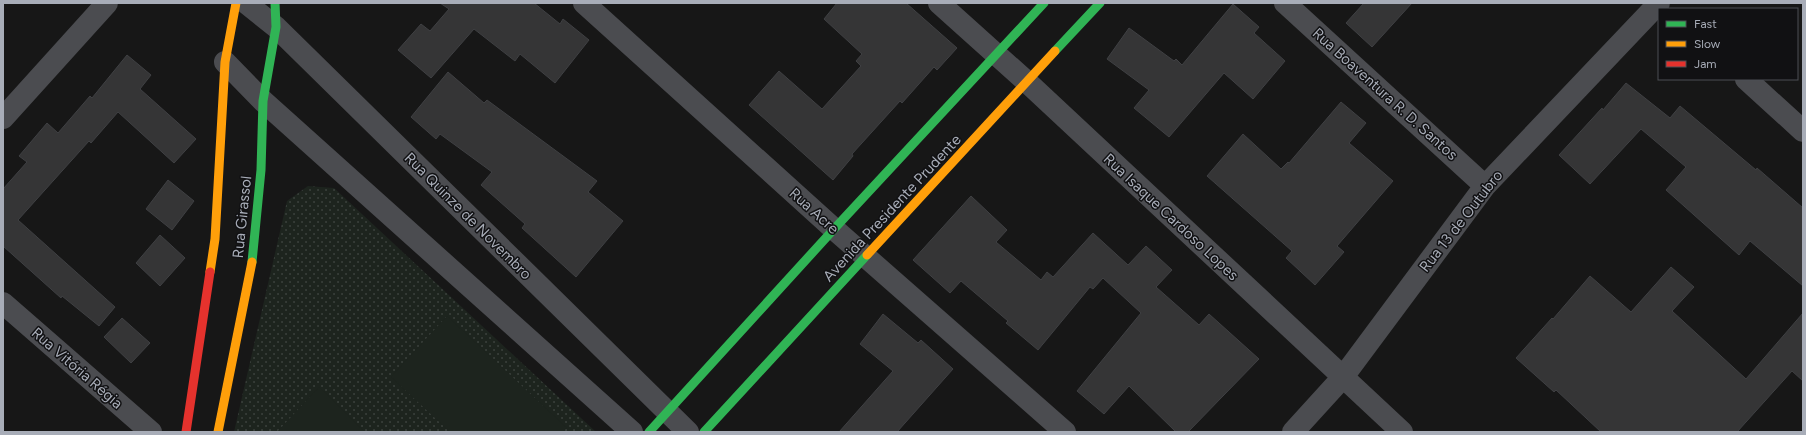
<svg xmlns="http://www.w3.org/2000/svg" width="1806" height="435" viewBox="0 0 1806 435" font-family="Figtree,sans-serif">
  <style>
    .grass { fill: url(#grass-dots) }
    .garden { fill: #1d241e }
    .building { fill: #353536; stroke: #3f4043 }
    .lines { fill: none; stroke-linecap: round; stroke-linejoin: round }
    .street { stroke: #4b4c50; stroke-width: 22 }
    .fast { stroke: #30b455; stroke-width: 9 }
    .slow { stroke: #ff9f0a; stroke-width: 9 }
    .jam { stroke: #e5322d; stroke-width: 9 }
    .labels { text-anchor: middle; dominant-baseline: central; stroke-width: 3; stroke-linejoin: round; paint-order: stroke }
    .street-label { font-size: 15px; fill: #a8adb8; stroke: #111113 }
  </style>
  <defs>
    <pattern id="grass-dots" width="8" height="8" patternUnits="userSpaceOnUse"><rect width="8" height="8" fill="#1d241e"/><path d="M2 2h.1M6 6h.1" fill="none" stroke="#3b413d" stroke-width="1.8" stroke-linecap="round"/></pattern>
  </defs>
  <rect width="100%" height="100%" fill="#171717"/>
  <path class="grass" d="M 308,186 L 334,188 L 596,432 L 234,432 L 287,201 Z"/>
  <path class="garden" d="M 447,316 L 567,428 L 562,432 L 450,432 L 391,377 Z
    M 319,387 L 365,432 L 277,432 Z"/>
  <path class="building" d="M 440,3 L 534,3 L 560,24 L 563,19 L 589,40 L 555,83 L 520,54 L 515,61 L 474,29 L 431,78 L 398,50 L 421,24 L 430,31 L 449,9 Z
    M 837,3 L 906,3 L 957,48 L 937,70 L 934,67 L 902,103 L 900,101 L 852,154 L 853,156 L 833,180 L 749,105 L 779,71 L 822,109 L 861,66 L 856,61 L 862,54 L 824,19 Z
    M 1364,3 L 1412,3 L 1372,47 L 1346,23 Z
    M 1233,4 L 1259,27 L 1254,33 L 1285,61 L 1253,99 L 1224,73 L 1169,137 L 1134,108 L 1149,90 L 1107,59 L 1129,28 L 1174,61 L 1176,59 L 1182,65 Z
    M 127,55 L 151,75 L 140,89 L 196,139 L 174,163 L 118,112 L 91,143 L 89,141 L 18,220 L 115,307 L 99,326 L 62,296 L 61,298 L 3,246 L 3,189 L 27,162 L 19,156 L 47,123 L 58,133 L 90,96 L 92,98 Z
    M 448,72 L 484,103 L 487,100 L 597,181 L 588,192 L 623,221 L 576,277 L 522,228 L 525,224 L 481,185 L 492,172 L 440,134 L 436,139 L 411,117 Z
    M 1626,83 L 1670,118 L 1680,106 L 1756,170 L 1757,168 L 1803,208 L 1803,286 L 1750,241 L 1739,255 L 1666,190 L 1686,167 L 1641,129 L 1590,184 L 1559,155 L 1602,108 L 1603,110 Z
    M 1341,102 L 1366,123 L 1349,143 L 1393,181 L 1337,246 L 1344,252 L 1315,285 L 1286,258 L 1292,251 L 1207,176 L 1243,134 L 1281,169 L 1288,162 L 1289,163 Z
    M 168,180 L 194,201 L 172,230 L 146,209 Z
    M 971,196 L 1007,230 L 996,242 L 1041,280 L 1047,272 L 1053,277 L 1093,233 L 1128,265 L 1146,246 L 1172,270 L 1156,287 L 1199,325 L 1209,314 L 1259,359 L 1188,432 L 1176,432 L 1129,386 L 1104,414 L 1077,391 L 1141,313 L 1103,278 L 1093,289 L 1090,287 L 1038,350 L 1006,323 L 1008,321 L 961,281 L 950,293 L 913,260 Z
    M 160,235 L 185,258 L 160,286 L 136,263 Z
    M 1671,267 L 1694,287 L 1672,311 L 1746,379 L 1803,313 L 1803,381 L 1792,371 L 1737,432 L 1601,432 L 1556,390 L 1554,392 L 1516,358 L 1552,318 L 1553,319 L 1590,276 L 1631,312 Z
    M 883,314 L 918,343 L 921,340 L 953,369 L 897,432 L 839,432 L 893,371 L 860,344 Z
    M 122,318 L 150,343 L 131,363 L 104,337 Z"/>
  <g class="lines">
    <path class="street" d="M 246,3 L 276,27 L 688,432
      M 584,3 L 834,229 L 1065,432
      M 939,3 L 1027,82 L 1402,432
      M 1285,3 L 1485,186
      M 225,62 L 263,101 L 632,432
      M 1746,79 L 1803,131
      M 3,118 L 107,3
      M 3,303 L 151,432
      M 1293,432 L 1343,377 L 1485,186 L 1659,3"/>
    <path class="fast" d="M 1055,51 L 1100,3
      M 252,262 L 261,170 L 263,101 L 276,27 L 275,3
      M 649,432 L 834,229 L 1044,3
      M 704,432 L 867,255"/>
    <path class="slow" d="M 867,255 L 1055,51
      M 210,272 L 215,239 L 225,62 L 236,3
      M 218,432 L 252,262"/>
    <path class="jam" d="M 186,432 L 210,272"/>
  </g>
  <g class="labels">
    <g class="street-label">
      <text transform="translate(1385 94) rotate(42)">Rua Boaventura R. D. Santos</text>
      <text transform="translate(892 208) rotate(-47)">Avenida Presidente Prudente</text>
      <text transform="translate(814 211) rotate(42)">Rua Acre</text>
      <text transform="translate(468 216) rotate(45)">Rua Quinze de Novembro</text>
      <text transform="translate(242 217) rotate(-84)">Rua Girassol</text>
      <text transform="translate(1171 217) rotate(43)">Rua Isaque Cardoso Lopes</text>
      <text transform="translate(1461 221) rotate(-52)">Rua 13 de Outubro</text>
      <text transform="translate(77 368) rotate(41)">Rua Vitória Régia</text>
    </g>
  </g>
  <rect width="1806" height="435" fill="none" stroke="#a8adb8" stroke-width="8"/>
  <rect x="1658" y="8" width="140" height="72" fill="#111113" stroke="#4d4f55"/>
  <rect x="1666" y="21" width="20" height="6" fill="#30b455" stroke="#4d4f55"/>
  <text x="1694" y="28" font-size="12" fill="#a8adb8">Fast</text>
  <rect x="1666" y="41" width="20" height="6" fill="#ff9f0a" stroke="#4d4f55"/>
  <text x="1694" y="48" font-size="12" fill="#a8adb8">Slow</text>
  <rect x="1666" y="61" width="20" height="6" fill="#e5322d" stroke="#4d4f55"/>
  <text x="1694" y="68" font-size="12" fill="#a8adb8">Jam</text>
</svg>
